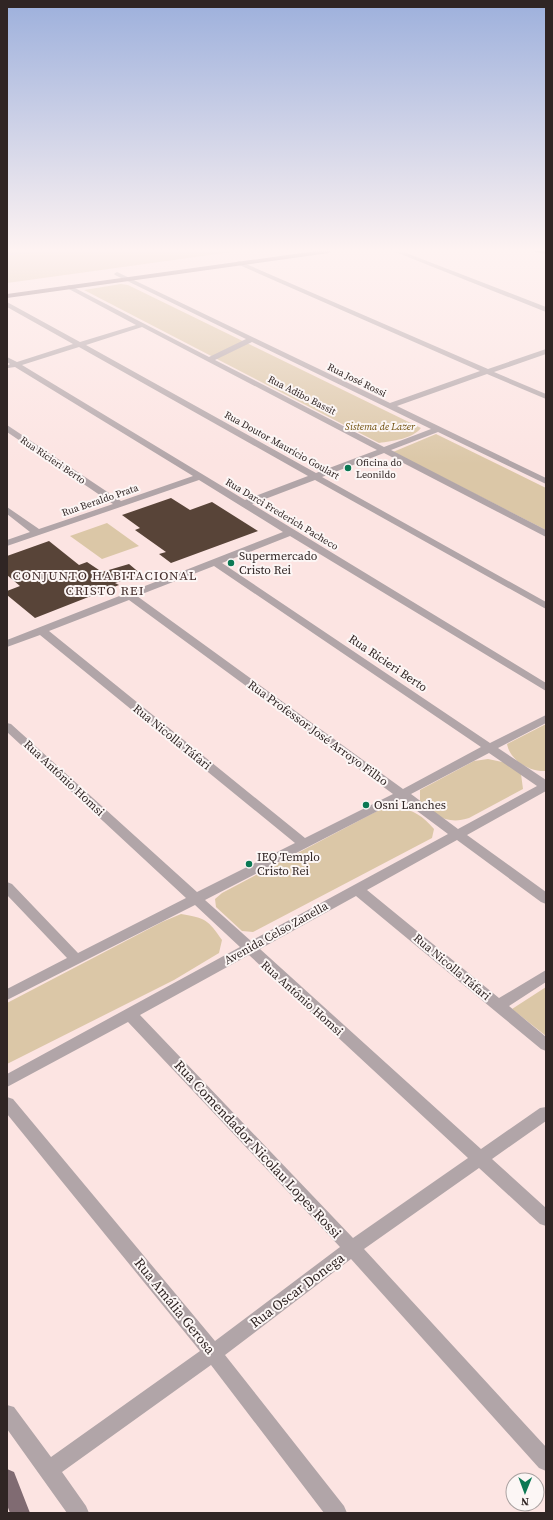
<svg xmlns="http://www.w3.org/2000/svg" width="553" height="1520" viewBox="0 0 553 1520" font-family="'Source Serif 4',serif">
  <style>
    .green { fill: #dbc7a7 }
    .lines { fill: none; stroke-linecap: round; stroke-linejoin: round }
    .stream { stroke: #cdabca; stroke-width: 3 }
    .building { fill: #584438 }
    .minor { fill: #b1a5a8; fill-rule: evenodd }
    .major { fill: #806b72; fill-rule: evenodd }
    .highway { fill: #6e565e; fill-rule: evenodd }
    .poi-dot { fill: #0b7853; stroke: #fcf6f5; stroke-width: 1.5 }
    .labels { text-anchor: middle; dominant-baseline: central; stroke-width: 4; stroke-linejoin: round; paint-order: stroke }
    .far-street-label { font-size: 10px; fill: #302524; stroke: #fcf6f5 }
    .far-park-label { font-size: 10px; font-style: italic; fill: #6e4e0b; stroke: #fcf6f5 }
    .far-poi-label { font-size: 10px; fill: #302524; stroke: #fcf6f5; text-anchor: start }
    .poi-label { font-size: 12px; fill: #302524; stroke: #fcf6f5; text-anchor: start }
    .street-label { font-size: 12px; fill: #302524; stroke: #fcf6f5 }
    .neighbourhood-label { font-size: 13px; letter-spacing: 1px; fill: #412b29; stroke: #fcf6f5 }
    .near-street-label { font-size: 14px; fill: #302524; stroke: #fcf6f5 }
  </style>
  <rect width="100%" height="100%" fill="#fce4e2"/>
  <path class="green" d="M 7,251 L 239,251 L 7,283 Z
    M 121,284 L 128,285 L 421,428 C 412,439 393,441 379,443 L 84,290 Z
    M 436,434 L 546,488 L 546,530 L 393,452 Z
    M 107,523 L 139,546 L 102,559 L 70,536 Z
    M 546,724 L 546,771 C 529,772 510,760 507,744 Z
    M 488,759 L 507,763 L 521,774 L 523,789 L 469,818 C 448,825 434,816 420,801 L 420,790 L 474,761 Z
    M 397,807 C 413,810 423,816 434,829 L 432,838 L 253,932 L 242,931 L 216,907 L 215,899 L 222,893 L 383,808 Z
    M 181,914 C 206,918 208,920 222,940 L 219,953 L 174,980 L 7,1064 L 7,1003 L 162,922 Z
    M 546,987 L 546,1036 L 512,1009 Z"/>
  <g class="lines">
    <path class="stream" d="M 7,254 L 36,251"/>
  </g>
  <path class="building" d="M 171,498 L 190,510 L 212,502 L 258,531 L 171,563 L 159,554 L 166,552 L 135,530 L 140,528 L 122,515 Z
    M 49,541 L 79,565 L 87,562 L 102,572 L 129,564 L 141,574 L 115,583 L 119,585 L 35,618 L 7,595 L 7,591 L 20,586 L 7,575 L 7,556 Z"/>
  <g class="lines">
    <path class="minor" d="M 393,251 L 401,251 L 546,307 L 546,312 Z
      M 239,261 L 488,369 L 546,349 L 546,354 L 494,372 L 546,394 L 546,399 L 487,374 L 397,406 L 546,478 L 546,484 L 438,432 L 391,450 L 546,530 L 546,537 L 384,453 L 322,477 L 546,602 L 546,609 L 315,480 L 252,504 L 546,683 L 546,691 L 290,536 L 222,563 L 490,743 L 546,715 L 546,723 L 498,748 L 546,780 L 546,791 L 467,835 L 546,892 L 546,904 L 541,902 L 457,840 L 367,890 L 499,998 L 546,970 L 546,982 L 509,1006 L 546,1037 L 546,1051 L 541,1049 L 356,896 L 260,949 L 481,1149 L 540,1108 L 546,1107 L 546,1121 L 492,1159 L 546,1208 L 546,1226 L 540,1224 L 479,1168 L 364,1249 L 546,1447 L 546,1471 L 539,1468 L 351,1259 L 225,1355 L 344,1506 L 347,1513 L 324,1513 L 211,1365 L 62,1472 L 86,1506 L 89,1513 L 67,1513 L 7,1429 L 7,1405 L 14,1407 L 51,1457 L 200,1351 L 7,1114 L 7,1097 L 13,1099 L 215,1341 L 340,1247 L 128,1022 L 7,1087 L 7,1074 L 240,947 L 195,905 L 7,1000 L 7,989 L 67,958 L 7,895 L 7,882 L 12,884 L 78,953 L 186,898 L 7,732 L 7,723 L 11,724 L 197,892 L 295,843 L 40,635 L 7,647 L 7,640 L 283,532 L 199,480 L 7,546 L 7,540 L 30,532 L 7,514 L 7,507 L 39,529 L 113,504 L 7,432 L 7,425 L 121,501 L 193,476 L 15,367 L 8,368 L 7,366 L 10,364 L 7,362 L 7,357 L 17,362 L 73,344 L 7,307 L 7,302 L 80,342 L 136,325 L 67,288 L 67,286 L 69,285 L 209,357 L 246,339 L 115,275 L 114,274 L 117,272 L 390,403 L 480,371 L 237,264 L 237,262 ZM 142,327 L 377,450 L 316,473 L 86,345 ZM 252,342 L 431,429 L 384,447 L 215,360 ZM 79,347 L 308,476 L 245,500 L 22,365 ZM 214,566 L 481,747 L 403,789 L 137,596 ZM 129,600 L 393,794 L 305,838 L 49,631 ZM 489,753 L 537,786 L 458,829 L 411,794 ZM 401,799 L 448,834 L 251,941 L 205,900 ZM 249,955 L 468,1158 L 353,1238 L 140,1015 Z"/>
    <path class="major" d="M 316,251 L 332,251 L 329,253 L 7,298 L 7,294 Z
      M 7,1469 L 14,1472 L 30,1513 L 10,1513 L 7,1505 Z"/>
    <path class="highway" d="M 535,251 L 546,251 L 546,254 L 536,252 Z"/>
  </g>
  <linearGradient id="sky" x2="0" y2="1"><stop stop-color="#9db0dc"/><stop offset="0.54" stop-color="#fef3f2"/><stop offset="1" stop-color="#fef3f2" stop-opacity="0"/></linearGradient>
  <rect width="553" height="464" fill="url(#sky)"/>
  <g class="poi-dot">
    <circle cx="348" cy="468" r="4"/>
    <circle cx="231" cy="563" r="4"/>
    <circle cx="366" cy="805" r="4"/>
    <circle cx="249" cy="864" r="4"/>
  </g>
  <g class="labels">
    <g class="far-street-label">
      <text transform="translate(357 380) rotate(26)">Rua José Rossi</text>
      <text transform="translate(302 395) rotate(27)">Rua Adibo Bassit</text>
      <text transform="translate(282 445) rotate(29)">Rua Doutor Maurício Goulart</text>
      <text transform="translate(53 460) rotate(34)">Rua Ricieri Berto</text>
      <text transform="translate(100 500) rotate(-19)">Rua Beraldo Prata</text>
      <text transform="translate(282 514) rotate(31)">Rua Darci Frederich Pacheco</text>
    </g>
    <g class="far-park-label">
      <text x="380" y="426">Sistema de Lazer</text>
    </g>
    <g class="far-poi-label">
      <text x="356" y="462">Oficina do<tspan x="356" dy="12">Leonildo</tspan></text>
    </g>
    <g class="poi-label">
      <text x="239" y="556">Supermercado<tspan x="239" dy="14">Cristo Rei</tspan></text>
      <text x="374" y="805">Osni Lanches</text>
      <text x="257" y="857">IEQ Templo<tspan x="257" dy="14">Cristo Rei</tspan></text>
    </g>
    <g class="street-label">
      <text transform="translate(388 663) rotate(34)">Rua Ricieri Berto</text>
      <text transform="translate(318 733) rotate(36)">Rua Professor José Arroyo Filho</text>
      <text transform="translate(172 737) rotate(39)">Rua Nicolla Táfari</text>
      <text transform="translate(64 778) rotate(43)">Rua Antônio Homsi</text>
      <text transform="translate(276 933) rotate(-29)">Avenida Celso Zanella</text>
      <text transform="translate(452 967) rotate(40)">Rua Nicolla Táfari</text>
      <text transform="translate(302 998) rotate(42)">Rua Antônio Homsi</text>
    </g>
    <g class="neighbourhood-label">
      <text x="105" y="575">CONJUNTO HABITACIONAL<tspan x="105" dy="15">CRISTO REI</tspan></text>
    </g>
    <g class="near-street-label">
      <text transform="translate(258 1149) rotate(47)">Rua Comendador Nicolau Lopes Rossi</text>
      <text transform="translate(297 1290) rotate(-37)">Rua Oscar Donega</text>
      <text transform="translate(175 1306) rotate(51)">Rua Amália Gerosa</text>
    </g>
  </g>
  <rect width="553" height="1520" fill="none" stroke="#302524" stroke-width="16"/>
  <g transform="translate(525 1492) rotate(181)"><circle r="19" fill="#fcf6f5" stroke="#aaa2a1"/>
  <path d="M0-3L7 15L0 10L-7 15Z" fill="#0b7853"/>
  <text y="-6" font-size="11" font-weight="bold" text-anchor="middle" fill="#302524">N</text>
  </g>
</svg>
